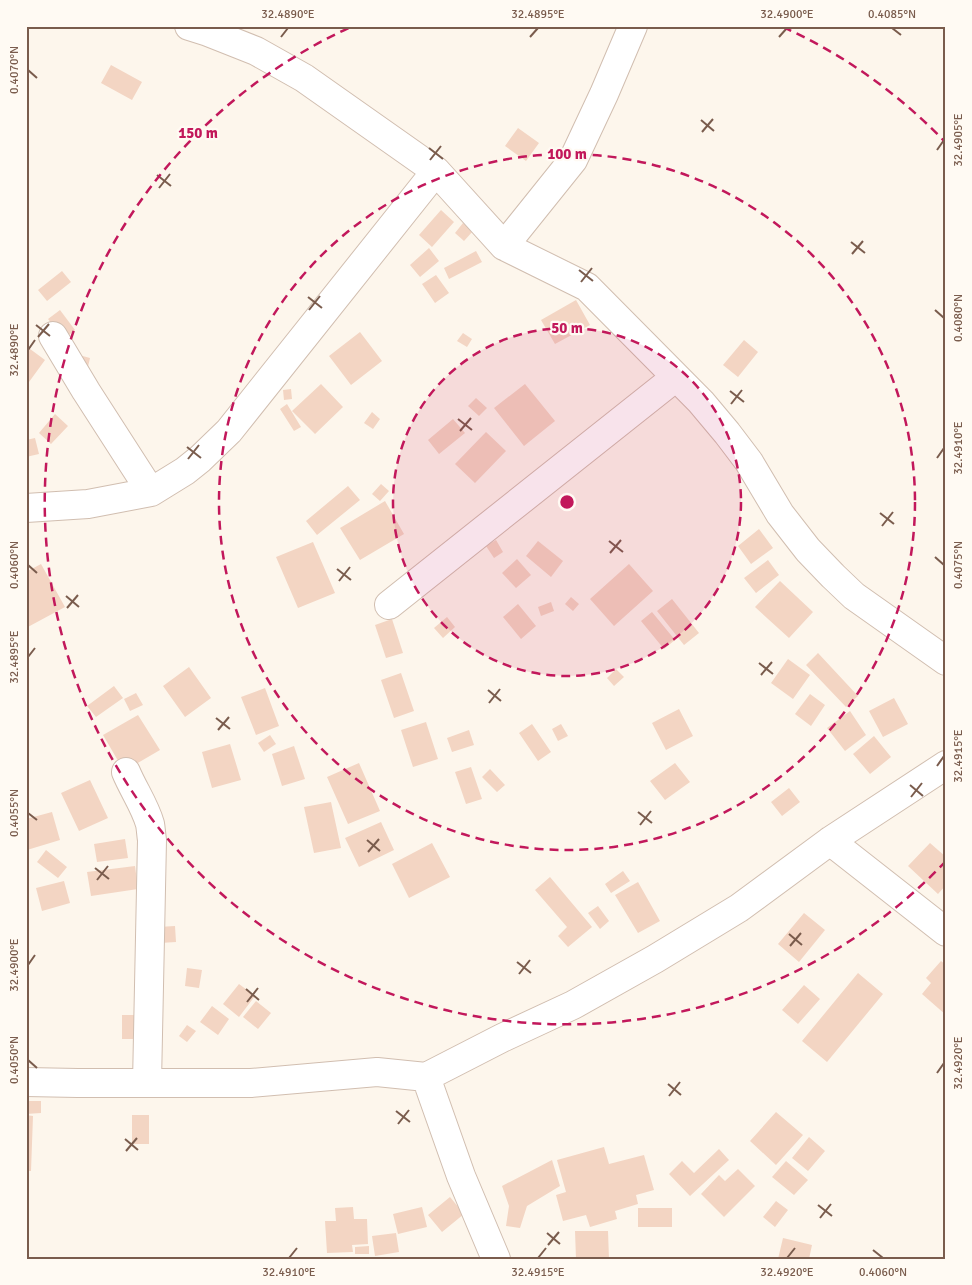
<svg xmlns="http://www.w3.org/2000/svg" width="972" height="1285" viewBox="0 0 972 1285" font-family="Signika,sans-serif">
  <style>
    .building { fill: #f3d5c3 }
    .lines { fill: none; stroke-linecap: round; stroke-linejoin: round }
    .minor-casing { stroke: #d1beb0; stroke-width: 30 }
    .minor { stroke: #fff; stroke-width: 28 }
    .ticks { fill: none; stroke: #7a5c4d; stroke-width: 2 }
    .ring { fill: none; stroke: #c2185b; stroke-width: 2.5; stroke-dasharray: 9 6 }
    .centre { fill: #c2185b; stroke: #fffaf3; stroke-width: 2.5 }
    .ring-label { font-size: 15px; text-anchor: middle; font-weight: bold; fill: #c2185b; stroke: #fffaf3; stroke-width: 4.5; stroke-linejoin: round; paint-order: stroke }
    .neatline { fill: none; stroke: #7a5c4d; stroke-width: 2 }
    .ticks-label { font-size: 12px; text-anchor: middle; fill: #7a5c4d }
  </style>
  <rect width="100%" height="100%" fill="#fdf6ec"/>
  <path class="building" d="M 111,65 L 142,82 L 132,100 L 101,83 Z
    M 518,128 L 539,143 L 526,161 L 505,146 Z
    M 441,210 L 454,222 L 432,247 L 419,235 Z
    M 463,223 L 473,231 L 464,241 L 455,233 Z
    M 429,248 L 439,261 L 420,277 L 410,265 Z
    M 476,251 L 482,262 L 449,279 L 444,268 Z
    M 62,271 L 71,282 L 47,301 L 38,290 Z
    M 436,275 L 449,293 L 435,303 L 422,284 Z
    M 576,300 L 590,325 L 555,344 L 541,320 Z
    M 60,310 L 75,330 L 64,339 L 48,319 Z
    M 360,332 L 382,361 L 351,385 L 329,356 Z
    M 463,333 L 472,339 L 467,347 L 457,341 Z
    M 744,340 L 758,352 L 738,377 L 723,365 Z
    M 26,346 L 45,360 L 29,382 L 26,380 Z
    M 79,355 L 90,358 L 87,371 Z
    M 321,384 L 343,407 L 315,434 L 292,411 Z
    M 525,384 L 555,421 L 524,446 L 494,408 Z
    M 291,389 L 292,399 L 284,400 L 283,390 Z
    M 476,398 L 487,408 L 479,416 L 468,406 Z
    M 287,404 L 301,427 L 294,431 L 280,409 Z
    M 372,412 L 380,419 L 373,429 L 364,423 Z
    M 55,414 L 68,426 L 51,444 L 39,433 Z
    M 453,419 L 465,433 L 439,454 L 428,440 Z
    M 486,432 L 506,451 L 475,483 L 455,464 Z
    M 35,438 L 39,454 L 26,457 L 26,440 Z
    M 381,484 L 389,491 L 380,501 L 372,494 Z
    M 348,486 L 360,500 L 317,535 L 306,521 Z
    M 385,501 L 404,534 L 360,560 L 340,528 Z
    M 759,529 L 773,548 L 751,564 L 738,546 Z
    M 496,540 L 503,552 L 494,558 L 486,546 Z
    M 538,541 L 563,561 L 551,577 L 526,556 Z
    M 313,542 L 335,593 L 298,608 L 276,557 Z
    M 517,559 L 531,575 L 516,588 L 502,573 Z
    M 768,560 L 779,575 L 756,593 L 744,578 Z
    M 41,564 L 65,607 L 26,628 L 26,572 Z
    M 629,564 L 653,591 L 614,626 L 590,599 Z
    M 780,581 L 813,612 L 789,638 L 755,607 Z
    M 571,597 L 579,604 L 573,611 L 565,604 Z
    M 672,599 L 699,633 L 684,645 L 657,611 Z
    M 551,602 L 554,611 L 541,616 L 538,607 Z
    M 518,604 L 536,626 L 521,639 L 503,617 Z
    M 652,612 L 675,640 L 664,649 L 641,621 Z
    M 447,617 L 455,627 L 443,638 L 434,628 Z
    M 392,619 L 403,653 L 386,658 L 375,625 Z
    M 818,653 L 858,696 L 846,707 L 806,665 Z
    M 788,659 L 810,675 L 793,699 L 771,683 Z
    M 189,667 L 211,698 L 185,717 L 163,686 Z
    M 616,669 L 624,677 L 614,686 L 607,678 Z
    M 401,673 L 414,711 L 394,718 L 381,680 Z
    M 114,686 L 123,698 L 96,717 L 87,706 Z
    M 265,688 L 279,726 L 256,735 L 241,697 Z
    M 136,693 L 143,705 L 130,711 L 124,699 Z
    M 810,694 L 825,705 L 811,726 L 795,714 Z
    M 894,698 L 908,724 L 883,737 L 869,711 Z
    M 679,709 L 693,736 L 666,750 L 652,723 Z
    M 850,711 L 866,735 L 845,751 L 827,728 Z
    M 138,715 L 160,750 L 124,771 L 103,735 Z
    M 426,722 L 438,759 L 413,767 L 401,730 Z
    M 532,724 L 551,752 L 538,761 L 519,733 Z
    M 561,724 L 568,736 L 558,741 L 552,729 Z
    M 469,730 L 474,745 L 452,752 L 447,738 Z
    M 270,735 L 276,744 L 264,752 L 258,743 Z
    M 874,736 L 891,757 L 870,774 L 853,754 Z
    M 230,744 L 241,780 L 212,788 L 202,752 Z
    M 294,746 L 305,779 L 282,786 L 272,754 Z
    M 359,763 L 380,811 L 348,824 L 327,777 Z
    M 675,763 L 690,782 L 665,800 L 650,781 Z
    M 471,767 L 482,799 L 466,804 L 455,772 Z
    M 490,769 L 505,785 L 497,792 L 482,777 Z
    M 90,780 L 108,818 L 79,831 L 61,793 Z
    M 789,788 L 800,802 L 782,816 L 771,802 Z
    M 331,802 L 341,848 L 314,853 L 304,807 Z
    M 52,812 L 60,840 L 27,850 L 26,819 Z
    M 381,822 L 394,850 L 359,867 L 345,838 Z
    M 125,839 L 128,858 L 97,862 L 94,844 Z
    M 432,843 L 450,877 L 409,898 L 392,864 Z
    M 930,843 L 946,857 L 946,885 L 938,894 L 908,866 Z
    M 46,850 L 67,867 L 58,878 L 37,862 Z
    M 135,866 L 138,889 L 91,896 L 87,872 Z
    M 623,871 L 630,881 L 611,893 L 605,884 Z
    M 550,877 L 592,927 L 568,947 L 558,936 L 567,927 L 535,890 Z
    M 64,881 L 70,903 L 42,911 L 36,888 Z
    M 638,882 L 660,921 L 638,933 L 615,895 Z
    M 598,906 L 609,921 L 600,929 L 588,913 Z
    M 804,913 L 825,930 L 799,962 L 778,944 Z
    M 175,926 L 176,942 L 160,943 L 158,927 Z
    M 941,961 L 946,965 L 946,1015 L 922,994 L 931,983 L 926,978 Z
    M 187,968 L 202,970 L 199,988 L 185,986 Z
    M 858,973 L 883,994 L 827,1062 L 802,1041 Z
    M 239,984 L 255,996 L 239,1017 L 223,1004 Z
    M 804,985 L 820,999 L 798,1024 L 782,1010 Z
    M 256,1001 L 271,1013 L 258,1029 L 243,1017 Z
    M 212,1006 L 229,1019 L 218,1035 L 200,1022 Z
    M 122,1015 L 137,1015 L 137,1039 L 122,1039 Z
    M 187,1025 L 196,1031 L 187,1042 L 179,1036 Z
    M 26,1101 L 41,1101 L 41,1113 L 26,1114 Z
    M 776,1112 L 803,1135 L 776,1165 L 750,1141 Z
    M 26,1115 L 33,1116 L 31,1171 L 26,1171 Z
    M 132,1115 L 149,1115 L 149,1144 L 132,1144 Z
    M 809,1137 L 825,1151 L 808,1171 L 792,1158 Z
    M 604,1147 L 609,1164 L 644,1155 L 654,1190 L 636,1195 L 638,1204 L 615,1211 L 617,1219 L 590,1227 L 586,1215 L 563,1221 L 556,1195 L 566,1192 L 557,1160 Z
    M 719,1149 L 729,1160 L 690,1196 L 669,1174 L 682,1161 L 694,1173 Z
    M 552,1160 L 560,1186 L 527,1206 L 520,1228 L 506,1226 L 509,1206 L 502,1186 Z
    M 786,1161 L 808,1180 L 794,1195 L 772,1177 Z
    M 738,1169 L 755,1186 L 724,1217 L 701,1194 L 719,1175 L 725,1181 Z
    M 450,1197 L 464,1214 L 442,1232 L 428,1215 Z
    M 776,1201 L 788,1210 L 775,1227 L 763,1217 Z
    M 353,1207 L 354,1219 L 367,1219 L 368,1244 L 352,1245 L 353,1252 L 327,1253 L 325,1221 L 336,1221 L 335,1208 Z
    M 422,1207 L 427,1227 L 398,1234 L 393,1214 Z
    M 638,1208 L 672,1208 L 672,1227 L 638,1227 Z
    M 575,1231 L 608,1231 L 609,1259 L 576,1259 Z
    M 396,1233 L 399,1252 L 375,1256 L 372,1236 Z
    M 783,1238 L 812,1245 L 809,1259 L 778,1259 Z
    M 369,1246 L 369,1254 L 355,1254 L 355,1247 Z"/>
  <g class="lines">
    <g class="minor-casing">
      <path id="minor" d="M 189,26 L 208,32 L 256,51 L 304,78 L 436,171 L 504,246 L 587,287 L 701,402 L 727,433 L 749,462 L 780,514 L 808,550 L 833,576 L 854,596 L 946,661
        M 504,246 L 573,160 L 604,94 L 633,26
        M 53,336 L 86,391 L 151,492
        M 26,508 L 88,504 L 151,492 L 185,471 L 200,459 L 229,431 L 436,171
        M 389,605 L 676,377
        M 126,772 C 133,789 145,806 150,824 C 151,829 151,834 152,840 L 147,1083
        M 830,841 L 946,932
        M 426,1077 L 461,1176 L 496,1259
        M 26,1082 L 78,1083 L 251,1083 L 377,1072 L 426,1077 L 502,1038 L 573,1005 L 655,959 L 739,908 L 830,841 L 946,765"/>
    </g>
    <use href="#minor" class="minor"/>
  </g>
  <path class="ticks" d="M 892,28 L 901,35M 281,37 L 288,28M 530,37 L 538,28M 779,37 L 787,28M 28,70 L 37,78M 701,120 L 714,131M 702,132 L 713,119M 429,148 L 443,159M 937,150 L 944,140M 430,160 L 441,146M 157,175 L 171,186M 159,188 L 170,174M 851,242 L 865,253M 852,254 L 863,241M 579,270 L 593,281M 581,282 L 592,268M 308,297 L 322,308M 309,310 L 320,296M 935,310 L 944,318M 36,325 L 50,336M 38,337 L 49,324M 28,350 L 35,340M 730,391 L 744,402M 731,404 L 742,390M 458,419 L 472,430M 460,431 L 471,418M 187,447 L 201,458M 937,458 L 944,448M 188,459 L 199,445M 880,513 L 894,524M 882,526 L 893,512M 609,541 L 623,552M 610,553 L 621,540M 935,557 L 944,565M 28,565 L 37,573M 337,569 L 351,580M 339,581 L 350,567M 66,596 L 79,607M 67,608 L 78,595M 28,657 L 35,648M 759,663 L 773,674M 761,675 L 772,662M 488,690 L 501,701M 489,703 L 500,689M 216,718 L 230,729M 218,730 L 229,717M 937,766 L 944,756M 910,785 L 923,796M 911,797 L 922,783M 638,812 L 652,823M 28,813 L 37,820M 640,825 L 651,811M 367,840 L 380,851M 368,852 L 379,839M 95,868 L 109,879M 97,880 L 108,866M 789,934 L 802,945M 790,946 L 801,933M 517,962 L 531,973M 28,965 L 35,955M 519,974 L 530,960M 246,989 L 259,1000M 247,1002 L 258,988M 28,1060 L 37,1068M 937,1073 L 944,1063M 668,1084 L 681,1095M 669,1096 L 680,1082M 396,1111 L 410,1122M 398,1124 L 409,1110M 125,1139 L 138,1150M 126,1151 L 137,1138M 818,1205 L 832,1216M 820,1218 L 831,1204M 547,1233 L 560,1244M 548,1245 L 559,1232M 873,1250 L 883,1258M 289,1258 L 297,1248M 538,1258 L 546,1248M 787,1258 L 795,1248"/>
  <circle cx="567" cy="502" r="174" fill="#c2185b" fill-opacity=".12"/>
  <g class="ring">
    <circle cx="567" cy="502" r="174"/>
    <circle cx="567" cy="502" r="348"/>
    <path d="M946 861A522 522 0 1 1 351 27M783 27A522 522 0 0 1 946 143"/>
  </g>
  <circle cx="567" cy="502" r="8" class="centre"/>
  <g class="ring-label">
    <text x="198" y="138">150 m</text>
    <text x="567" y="159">100 m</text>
    <text x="567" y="333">50 m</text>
  </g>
  <rect width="972" height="1285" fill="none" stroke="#fffaf3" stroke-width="55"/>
  <rect x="28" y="28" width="916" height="1230" class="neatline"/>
  <g class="ticks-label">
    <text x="288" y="18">32.4890°E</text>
    <text x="538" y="18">32.4895°E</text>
    <text x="787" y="18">32.4900°E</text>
    <text x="892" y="18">0.4085°N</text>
    <text transform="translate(14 70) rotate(-90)" y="4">0.4070°N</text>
    <text transform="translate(958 140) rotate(-90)" y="4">32.4905°E</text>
    <text transform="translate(958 318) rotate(-90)" y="4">0.4080°N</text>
    <text transform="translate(14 350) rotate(-90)" y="4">32.4890°E</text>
    <text transform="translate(958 448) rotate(-90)" y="4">32.4910°E</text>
    <text transform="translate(14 565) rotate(-90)" y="4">0.4060°N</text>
    <text transform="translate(958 565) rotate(-90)" y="4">0.4075°N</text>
    <text transform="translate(14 657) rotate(-90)" y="4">32.4895°E</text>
    <text transform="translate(958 756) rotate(-90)" y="4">32.4915°E</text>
    <text transform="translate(14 813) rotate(-90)" y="4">0.4055°N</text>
    <text transform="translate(14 965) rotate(-90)" y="4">32.4900°E</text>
    <text transform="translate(14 1060) rotate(-90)" y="4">0.4050°N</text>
    <text transform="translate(958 1063) rotate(-90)" y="4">32.4920°E</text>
    <text x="289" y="1276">32.4910°E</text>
    <text x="538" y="1276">32.4915°E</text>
    <text x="787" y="1276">32.4920°E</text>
    <text x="883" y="1276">0.4060°N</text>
  </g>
</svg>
